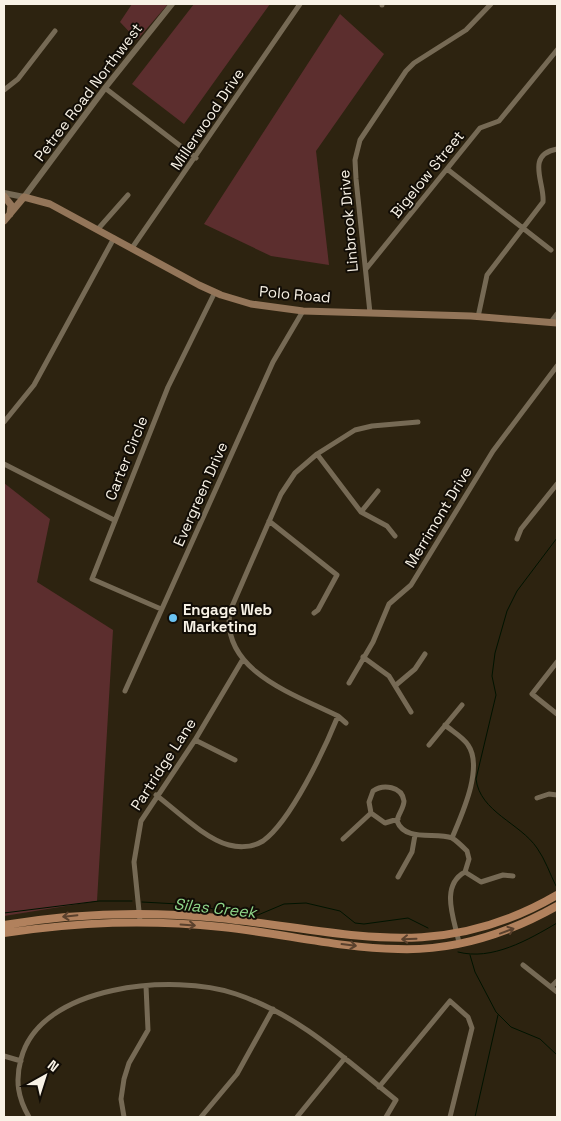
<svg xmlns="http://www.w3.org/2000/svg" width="561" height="1121" viewBox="0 0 561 1121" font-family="'Space Grotesk',sans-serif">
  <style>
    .green { fill: #5c2e2e }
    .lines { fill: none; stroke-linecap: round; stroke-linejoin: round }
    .stream { stroke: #001300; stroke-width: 1 }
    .minor { stroke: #766a55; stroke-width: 5 }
    .tertiary { stroke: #766a55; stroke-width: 6 }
    .secondary { stroke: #937559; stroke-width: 7 }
    .primary { stroke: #b1815d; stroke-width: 8 }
    .oneway { stroke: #5a412d }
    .poi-dot { fill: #6bc3f2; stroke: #120d06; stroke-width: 2 }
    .labels { text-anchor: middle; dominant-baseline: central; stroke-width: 4; stroke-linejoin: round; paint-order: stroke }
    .street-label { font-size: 15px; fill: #f8f2e6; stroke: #120d06 }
    .poi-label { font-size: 15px; font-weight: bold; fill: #f8f2e6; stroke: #120d06; text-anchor: start }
    .water-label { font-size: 16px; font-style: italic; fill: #8ed589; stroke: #120d06 }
  </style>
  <rect width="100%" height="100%" fill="#2d2310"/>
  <path class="green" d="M 132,4 L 168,4 L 137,40 L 120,22 Z
    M 194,4 L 270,4 L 184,124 L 132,84 Z
    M 340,14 L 384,54 L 316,151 L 329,265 L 271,256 L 204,224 Z
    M 4,483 L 50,519 L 37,582 L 113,630 L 97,901 L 4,916 Z"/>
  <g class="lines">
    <path class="stream" d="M 556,886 C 550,874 545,859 537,848 C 520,823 480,812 476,779 L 496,695 L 492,676 L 495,653 L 507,611 L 517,591 L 557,538
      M 142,902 L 196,905 L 240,915 L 258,915 L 284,904 L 306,903 L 340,911 L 355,923 L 364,924 L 408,918 L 428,928
      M 4,913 L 99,901 L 132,901
      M 458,952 C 492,961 528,940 557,923
      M 470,955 L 475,972 L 496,1012 L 511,1027 L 540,1039 L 557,1055
      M 475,1117 L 498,1015"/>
    <path class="minor" d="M 382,4 L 382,5
      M 105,88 L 196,158
      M 4,90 L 18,79 L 55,31
      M 447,169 L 551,250
      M 98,229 L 128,195
      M 132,248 L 300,4
      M 366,269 L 480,128 L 499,121 L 557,50
      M 370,313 L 356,179 L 355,160 L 360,140 L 406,71 L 414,63 L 466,30 L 491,4
      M 478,317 L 487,275 L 543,202 C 545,183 525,155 557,149
      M 551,322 L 557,314
      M 4,422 L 34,385 L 114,238
      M 317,454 L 361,512 L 387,526 L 395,536
      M 4,464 L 114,520
      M 361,512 L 378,491
      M 269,521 L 337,575 L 318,610 L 314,613
      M 517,539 L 521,529 L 557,484
      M 161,609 L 92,579 L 168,387 L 215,292
      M 363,657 L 389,676 L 411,712
      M 557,662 L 532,694 L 557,714
      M 349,683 L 373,642 L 389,604 L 411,585 L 493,451 L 557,366
      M 396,685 L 415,669 L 425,654
      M 125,691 L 273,362 L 303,311
      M 346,723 L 338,716 C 296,695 220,671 230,611 L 281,494 L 295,473 L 317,454 L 355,430 L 372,426 L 418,422
      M 445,725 C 452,731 463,737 468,745 C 484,768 461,816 452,838
      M 195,740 L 235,760
      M 429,745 L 462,705
      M 156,795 C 176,810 205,839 229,845 C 240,848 253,847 263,841 C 291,821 325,748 338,716
      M 537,798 L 549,794 L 557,795
      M 398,819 L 385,823 L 371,813 L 369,802 L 373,791 C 383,784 402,786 404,801 C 404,808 398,814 397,821 C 405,842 435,832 452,838 C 457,841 463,847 467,851 L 469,859 L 465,872 C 439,886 455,921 459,943
      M 343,839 L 371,813
      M 465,872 L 481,882 L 503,875 L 513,876
      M 398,877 L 412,852 L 415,835
      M 140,921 L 134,862 L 141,821 L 195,740 L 243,659
      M 523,965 L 557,992
      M 551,987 L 557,981
      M 4,1056 L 21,1061
      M 379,1087 L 450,1001 L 468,1017 L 472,1028 L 450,1117
      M 29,1117 C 18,1098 15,1081 21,1059 C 40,984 175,973 236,994 C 299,1015 345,1059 396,1100 L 386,1117
      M 124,1117 L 121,1099 L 124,1079 L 129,1063 L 148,1030 L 146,986
      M 201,1117 L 237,1074 L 273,1009
      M 297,1117 L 345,1058"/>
    <path class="tertiary" d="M 4,193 L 24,197 L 105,88 L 172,4"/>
    <path class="secondary" d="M 4,196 L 11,205 L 10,214
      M 4,221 L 24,197 L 50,204 L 199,285 L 221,295 L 251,304 L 303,311 L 471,316 L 557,323"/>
    <path class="primary" d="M 4,925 C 75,913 147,911 219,918 C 346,931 437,965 557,895
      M 4,933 C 80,922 145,919 222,927 C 281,933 339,948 398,949 C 454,951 509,933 557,906"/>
  </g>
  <defs><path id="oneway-shaft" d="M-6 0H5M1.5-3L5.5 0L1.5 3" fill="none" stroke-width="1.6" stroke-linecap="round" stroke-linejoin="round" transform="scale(1.25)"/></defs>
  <g class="oneway">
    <use href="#oneway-shaft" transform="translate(70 916) rotate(174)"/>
    <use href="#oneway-shaft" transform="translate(188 925) rotate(4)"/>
    <use href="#oneway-shaft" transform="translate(507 931) rotate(-20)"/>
    <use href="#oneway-shaft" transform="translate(409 939) rotate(178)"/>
    <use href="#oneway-shaft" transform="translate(349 945) rotate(7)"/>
  </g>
  <circle class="poi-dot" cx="173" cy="618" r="5"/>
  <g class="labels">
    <g class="street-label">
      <text transform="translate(88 92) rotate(-53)">Petree Road Northwest</text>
      <text transform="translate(207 119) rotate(-56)">Millerwood Drive</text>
      <text transform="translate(427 174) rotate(-51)">Bigelow Street</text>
      <text transform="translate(348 221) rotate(-95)">Linbrook Drive</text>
      <text transform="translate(295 294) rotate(5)">Polo Road</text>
      <text transform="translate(126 458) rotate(-68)">Carter Circle</text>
      <text transform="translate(200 494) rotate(-66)">Evergreen Drive</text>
      <text transform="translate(438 517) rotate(-59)">Merrimont Drive</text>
      <text transform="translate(163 764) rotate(-57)">Partridge Lane</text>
    </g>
    <g class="poi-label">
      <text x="183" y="609">Engage Web<tspan x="183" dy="17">Marketing</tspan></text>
    </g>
    <g class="water-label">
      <text transform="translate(215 908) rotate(6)">Silas Creek</text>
    </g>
  </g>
  <rect width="561" height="1121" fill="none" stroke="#f8f2e6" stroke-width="10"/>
  <g transform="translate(45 1076) rotate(39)" stroke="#120d06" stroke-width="4" paint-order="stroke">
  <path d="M0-4L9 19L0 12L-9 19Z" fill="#f8f2e6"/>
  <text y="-8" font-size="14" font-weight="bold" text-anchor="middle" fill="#f8f2e6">N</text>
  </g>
</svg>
